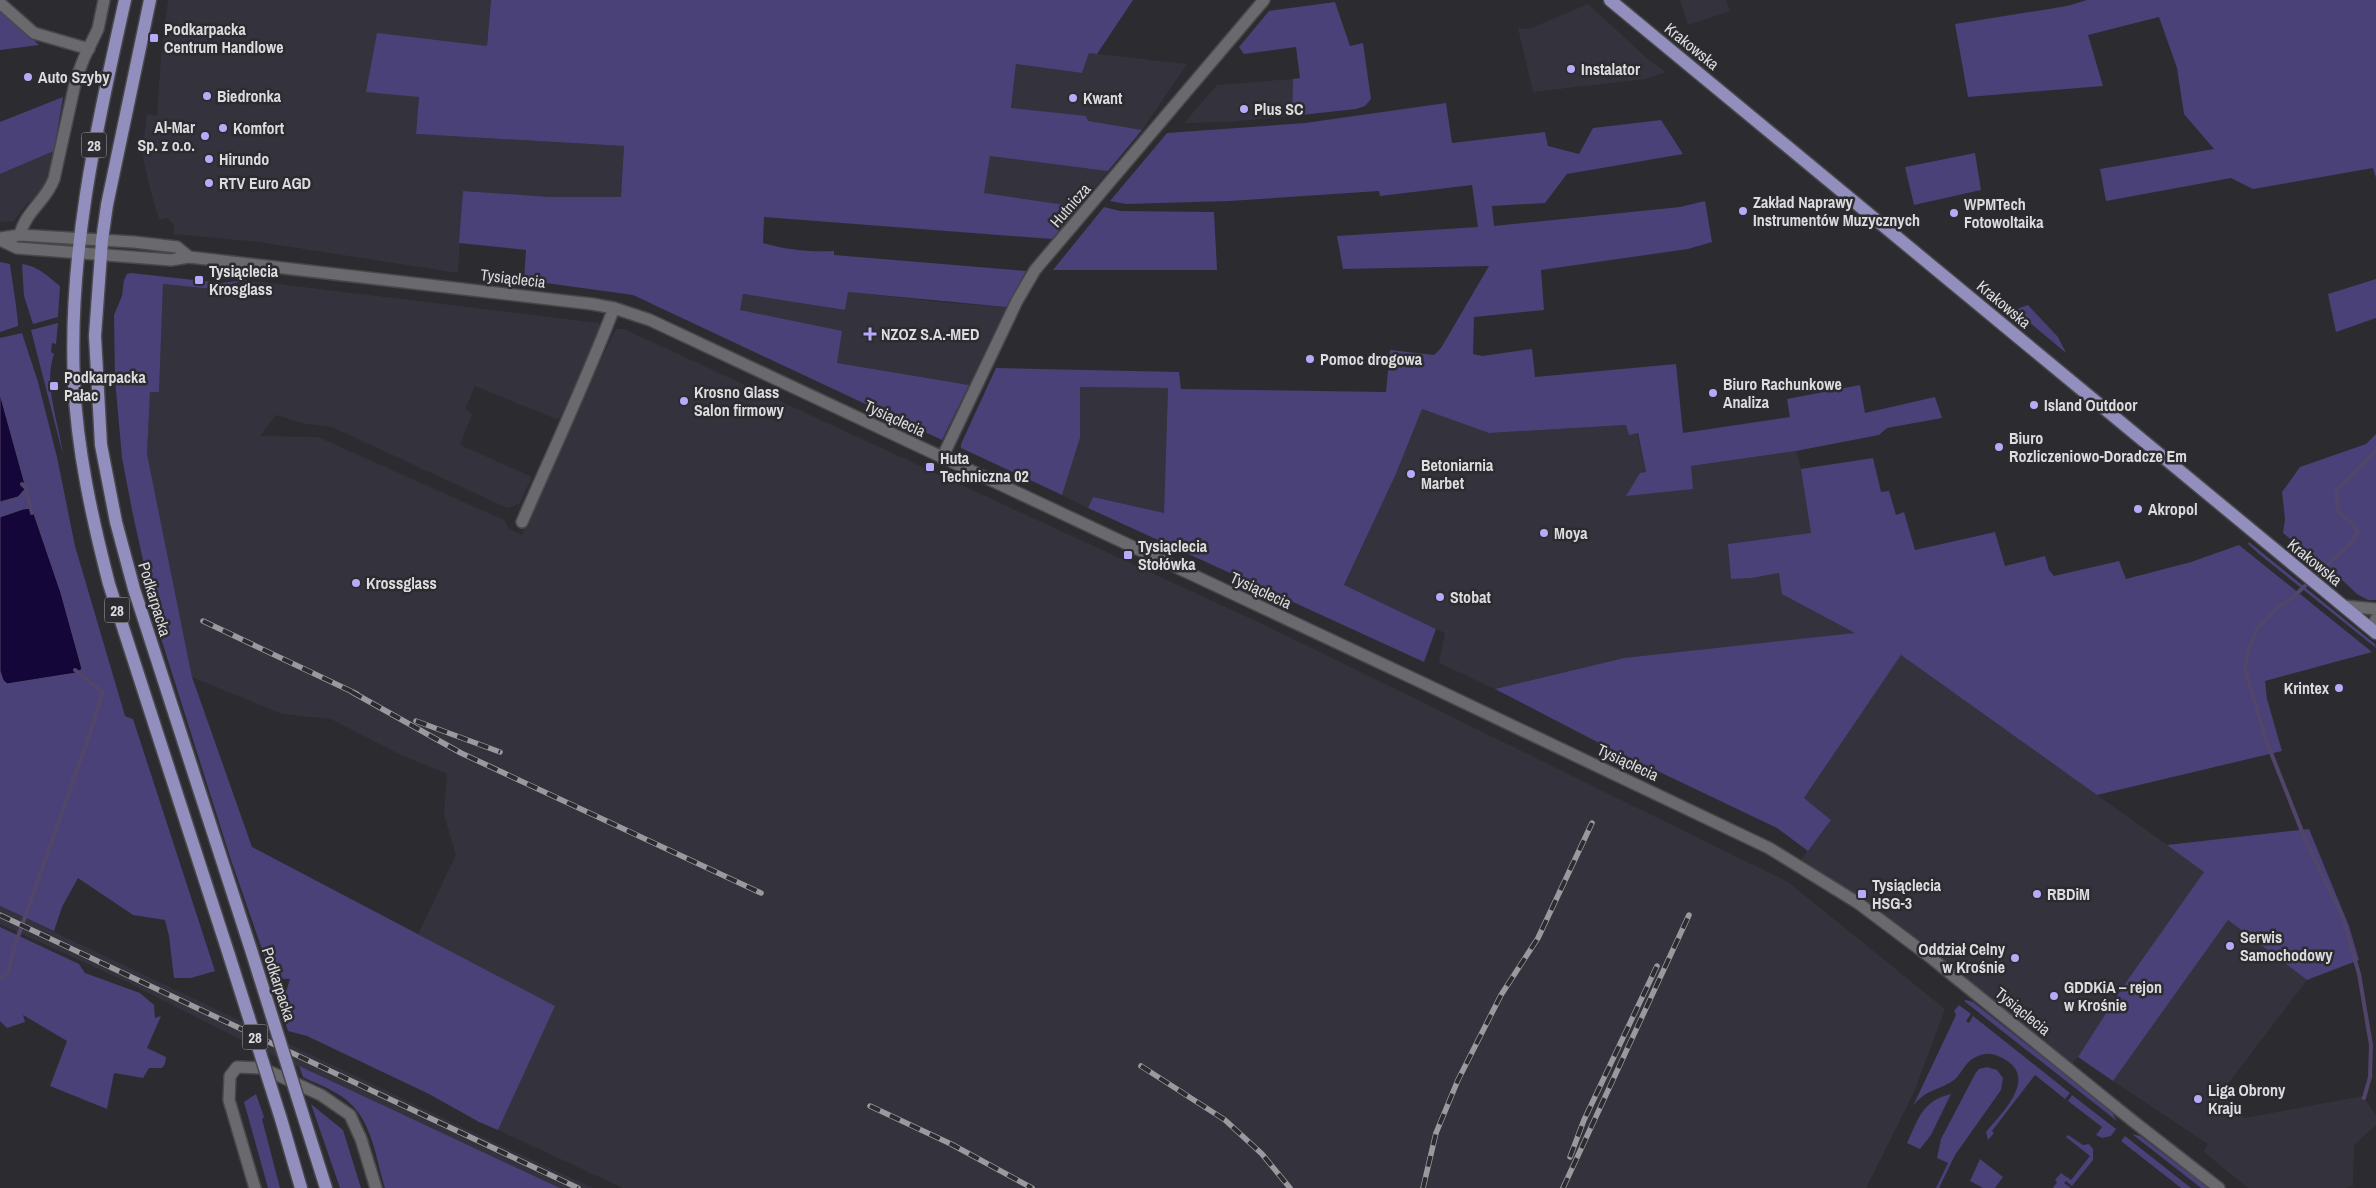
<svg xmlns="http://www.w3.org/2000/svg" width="2376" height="1188" viewBox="0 0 2376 1188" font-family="'Archivo Narrow',sans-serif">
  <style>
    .built { fill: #34333d }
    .green { fill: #494177 }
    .water { fill: #150639; stroke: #51466a }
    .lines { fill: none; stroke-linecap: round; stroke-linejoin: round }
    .stream { stroke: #51466a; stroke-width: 4 }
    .minor-casing { stroke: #48484b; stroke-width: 14 }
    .major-casing { stroke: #48484b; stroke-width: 15 }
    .minor { stroke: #69696e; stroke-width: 11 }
    .major { stroke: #928ebd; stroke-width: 12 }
    .rail-casing { stroke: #9a999d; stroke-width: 5.5 }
    .rail { stroke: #2c2b30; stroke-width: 4; stroke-dasharray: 11; stroke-linecap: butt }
    .major-bridge-casing { stroke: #48484b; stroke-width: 15; stroke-linecap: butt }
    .major-bridge { stroke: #928ebd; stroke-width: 12 }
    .poi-dot { fill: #b4acf9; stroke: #2c2b30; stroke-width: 2 }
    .labels { text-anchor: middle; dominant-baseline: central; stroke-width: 5; stroke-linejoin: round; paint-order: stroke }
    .shield { fill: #2c2b30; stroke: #a7a6aa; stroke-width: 1 }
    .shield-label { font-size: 15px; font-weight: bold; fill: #dcdbde }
    .poi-label { font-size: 16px; font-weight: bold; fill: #dcdbde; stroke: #2c2b30; text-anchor: start }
    .street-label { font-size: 16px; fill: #dcdbde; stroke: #2c2b30 }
  </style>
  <rect width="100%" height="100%" fill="#2c2b30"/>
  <path class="built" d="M 168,0 L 491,0 L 487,46 L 419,97 L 416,134 L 624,146 L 621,197 L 550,197 L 463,191 L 458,273 L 259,242 L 174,234 L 174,225 L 167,218 L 159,220 L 150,189 L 142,152 L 147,114 L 157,116 L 161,57 Z
    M 1680,0 L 1726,0 L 1730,11 L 1688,25 Z
    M 1588,4 L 1650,61 L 1666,72 L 1645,79 L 1533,92 L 1518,28 L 1529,29 Z
    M 1089,53 L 1187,64 L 1142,130 L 1124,128 L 1011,109 L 1016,64 L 1082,73 Z
    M 1293,79 L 1292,116 L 1229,122 L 1184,123 L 1217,85 Z
    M 54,151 L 49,180 L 41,193 L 24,207 L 14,221 L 0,222 L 0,174 Z
    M 990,156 L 1104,169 L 1108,171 L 1079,207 L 983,193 Z
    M 245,280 L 599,323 L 599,333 L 560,418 L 556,419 L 475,386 L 465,409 L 472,414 L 460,445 L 532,477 L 519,504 L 507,508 L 332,427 L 301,423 L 276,415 L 260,436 L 318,437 L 504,520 L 508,528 L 522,535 L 562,440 L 616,329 L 624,329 L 1275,630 L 1788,882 L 1945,1009 L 1914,1092 L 1866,1188 L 623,1188 L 498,1130 L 554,1006 L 418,934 L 456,855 L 444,815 L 447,774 L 401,755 L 331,719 L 282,714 L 192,677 L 147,454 L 150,392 L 159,392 L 163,284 L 213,289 Z
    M 848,292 L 949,303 L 1006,307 L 969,385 L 837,363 L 739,310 L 743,294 L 845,310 Z
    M 1080,387 L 1168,388 L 1164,514 L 1093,497 L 1088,508 L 1062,495 L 1080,438 Z
    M 1419,408 L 1489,433 L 1626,425 L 1637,433 L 1646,473 L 1693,489 L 1691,466 L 1796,451 L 1803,475 L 1811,533 L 1728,544 L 1752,578 L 1779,573 L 1857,633 L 1624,658 L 1495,689 L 1439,663 L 1445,633 L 1344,586 L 1395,476 Z
    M 1901,655 L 2205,872 L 2122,988 L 2078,1057 L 2069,1067 L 1930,957 L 1797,865 L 1831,820 L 1804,798 Z
    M 0,906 L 487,1139 L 593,1188 L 560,1188 L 253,1046 L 123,980 L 0,924 Z
    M 2228,920 L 2307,980 L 2221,1093 L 2241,1109 L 2238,1112 L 2245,1118 L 2363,1096 L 2376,1116 L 2376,1125 L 2354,1145 L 2353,1186 L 2345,1188 L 2248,1188 L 2204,1152 L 2208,1144 L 2113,1081 Z"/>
  <path class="green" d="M 491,0 L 1133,0 L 1097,54 L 1089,53 L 1082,73 L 1016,64 L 1011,108 L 1086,116 L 1088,121 L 1142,130 L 1108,171 L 990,156 L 984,193 L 1079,207 L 1052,239 L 764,217 L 763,243 C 787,250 809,252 834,251 L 834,255 L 1026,271 L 1006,307 L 848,292 L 845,310 L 743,294 L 740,310 L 842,331 L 837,363 L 969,385 L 942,440 L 633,295 L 524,280 L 526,250 L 459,243 L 463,191 L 550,197 L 621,197 L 624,146 L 416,134 L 419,97 L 366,92 L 377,33 L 487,46 Z
    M 2087,0 L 2376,0 L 2376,178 L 2373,168 L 2253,189 L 2231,178 L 2106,201 L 2100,169 L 2214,149 L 2184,114 L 2177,68 L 2159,17 L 2088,35 L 2103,86 L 1968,97 L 1955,24 L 2067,6 Z
    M 1335,2 L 1350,46 L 1363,43 L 1371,99 L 1365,106 L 1356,109 L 1292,116 L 1293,79 L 1300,78 L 1296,47 L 1244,54 L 1239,47 L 1269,11 Z
    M 0,7 L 39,45 L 0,50 Z
    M 63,97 L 54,151 L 0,174 L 0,122 Z
    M 1446,103 L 1452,143 L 1545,132 L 1548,146 L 1579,154 L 1593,128 L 1661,120 L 1683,154 L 1567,174 L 1545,203 L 1492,206 L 1494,226 L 1680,207 L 1705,201 L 1712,242 L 1688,249 L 1541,270 L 1544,310 L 1474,317 L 1473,354 L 1482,356 L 1532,349 L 1535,377 L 1676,364 L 1683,433 L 1790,417 L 1787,399 L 1860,385 L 1865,413 L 1935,397 L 1942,418 L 1887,428 L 1879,435 L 1796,451 L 1691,466 L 1693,489 L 1626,496 L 1640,473 L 1646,472 L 1638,433 L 1629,435 L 1626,425 L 1489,433 L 1422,409 L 1395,476 L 1344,585 L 1436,629 L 1424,662 L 1088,508 L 1093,497 L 1164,513 L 1168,388 L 1080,387 L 1080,438 L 1062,495 L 961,448 L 961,444 L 996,368 L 1179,372 L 1181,389 L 1386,392 L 1390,350 L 1434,355 L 1441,348 L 1489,266 L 1343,269 L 1337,236 L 1478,227 L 1472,185 L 1380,196 L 1379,191 L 1230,201 L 1126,204 L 1110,201 L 1167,133 L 1305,123 Z
    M 1975,153 L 1981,190 L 1914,205 L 1905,167 Z
    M 1104,207 L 1120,211 L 1214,212 L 1217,270 L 1053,270 Z
    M 0,262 L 10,264 C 11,273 19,321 18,326 L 0,332 Z
    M 22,264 C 39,266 48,277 60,286 L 58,317 L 33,324 L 24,296 Z
    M 131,273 L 194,280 L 195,284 L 204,285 L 205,281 L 221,283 L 245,280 L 213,289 L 163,284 L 159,392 L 150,392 L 147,454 L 192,677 L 252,847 L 555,1006 L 498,1130 L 479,1122 L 429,1094 L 307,1036 L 288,1031 L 278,999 L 287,989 L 290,979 L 272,978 L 231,860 L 159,632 L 133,515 L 122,458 L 115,379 L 114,315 L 122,296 L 124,280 L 127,274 Z
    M 2376,279 L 2376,318 L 2336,332 L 2328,294 Z
    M 2028,305 L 2058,337 L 2066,353 L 2017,312 L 2019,308 Z
    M 58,323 L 56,344 L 52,343 L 51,352 L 54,354 C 43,386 59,422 63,455 L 31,330 Z
    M 22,333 L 38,382 L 57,457 L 75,546 L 125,716 L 133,719 L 215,971 L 191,978 L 174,978 L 169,936 L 165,920 L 133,915 L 78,878 L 62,907 L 54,931 L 0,906 L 0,338 Z
    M 2376,434 L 2376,600 L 2368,600 L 2357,594 L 2341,579 L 2283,533 L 2285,519 L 2282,492 L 2300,467 L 2366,444 Z
    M 1873,458 L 1881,492 L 1889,491 L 1896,515 L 1904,512 L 1915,550 L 1995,532 L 2005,566 L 2045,556 L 2049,570 L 2054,576 L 2119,561 L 2126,579 L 2191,562 L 2239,545 L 2372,652 L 2265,681 L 2267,699 L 2282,751 L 2097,795 L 1901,655 L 1804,798 L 1831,820 L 1808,851 L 1777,828 L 1603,745 L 1495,689 L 1624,658 L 1855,633 L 1782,594 L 1779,573 L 1752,578 L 1731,579 L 1728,544 L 1811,533 L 1801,469 Z
    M 2249,542 L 2375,644 L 2376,648 L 2259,554 L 2248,544 Z
    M 2309,829 L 2349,926 L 2359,960 L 2307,980 L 2228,920 L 2113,1081 L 2078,1057 L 2122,988 L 2204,872 L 2167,845 Z
    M 0,927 L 79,964 L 85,973 L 140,993 L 154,1005 L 155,1018 L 161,1016 L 147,1048 L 166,1057 L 165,1064 L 162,1068 L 149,1068 L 143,1078 L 114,1073 L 107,1109 L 50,1086 L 67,1041 L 23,1015 L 25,1022 L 7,1028 L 0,1021 Z
    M 1966,1000 L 1973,1002 L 2111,1111 L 2117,1121 L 1964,1001 Z
    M 1959,1005 L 1971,1014 L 1966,1021 L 1969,1023 L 1973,1016 L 2070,1093 L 2065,1099 L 2035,1075 L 1992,1131 L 1994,1133 L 1988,1140 L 1986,1132 C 2001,1114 2039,1078 2004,1059 C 1995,1054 1988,1052 1978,1056 C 1963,1062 1962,1076 1951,1082 C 1934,1092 1927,1089 1913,1106 L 1956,1015 L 1954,1011 Z
    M 299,1066 L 560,1188 L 385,1188 C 375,1156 372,1116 341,1096 C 329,1088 315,1083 303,1077 Z
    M 1987,1067 L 1997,1070 L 2003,1078 L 2001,1090 L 1955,1155 L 1939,1188 L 1936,1188 L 1948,1163 L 1937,1158 L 1941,1139 L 1975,1074 L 1979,1069 Z
    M 256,1094 L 264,1117 L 262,1119 L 280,1188 L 268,1188 L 244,1102 Z
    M 1951,1094 L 1931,1135 L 1920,1149 L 1907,1143 C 1919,1118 1922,1101 1951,1094 Z
    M 2072,1095 L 2116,1129 L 2111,1136 L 2102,1138 L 2096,1135 L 2102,1127 L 2068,1101 Z
    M 311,1104 L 343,1130 L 361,1188 L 340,1188 Z
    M 2132,1134 L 2140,1136 L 2209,1188 L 2201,1188 Z
    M 2068,1135 L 2083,1145 L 2089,1144 L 2093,1149 L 2093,1160 L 2072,1186 L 2066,1181 L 2064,1183 L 2071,1188 L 2053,1188 L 2057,1182 L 2055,1180 L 2061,1173 L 2071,1180 L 2090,1156 L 2066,1137 Z
    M 2125,1136 L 2191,1188 L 2181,1188 L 2121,1141 Z
    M 1980,1159 L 2003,1177 L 1995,1188 L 1983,1188 L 1970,1181 Z"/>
  <path class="water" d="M 0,394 L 26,488 L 18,497 L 0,502 Z
    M 32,508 L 61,593 L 82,669 L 76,673 L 7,684 L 3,680 L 0,671 L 0,517 L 23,509 Z"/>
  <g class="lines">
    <path class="stream" d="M 22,484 L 26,488 L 32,513
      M 0,979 L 8,973 L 15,945 L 89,736 L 103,692 L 75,670
      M 2364,1098 L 2370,1077 L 2371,1045 L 2359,974 L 2343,918 L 2305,839 L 2266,740 L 2245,669 L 2248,651 L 2257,629 L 2277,608 L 2292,598 L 2350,544 L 2358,531 L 2351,522 L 2338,512 L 2336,491 L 2376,451"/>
    <g class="minor-casing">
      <path id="minor" d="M 0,3 L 34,33 L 89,49
        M 20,235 C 25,212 46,201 54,179 L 76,79 L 84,58 L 98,29 L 104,0
        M 0,238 L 20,235 L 134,242 L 177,247 L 189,257
        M 0,240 L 17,248 L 171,260 L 189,257 L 592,304 L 614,308 L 650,320 L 1425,684 L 1769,848 L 1858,903 L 1930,957 L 2133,1121 L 2219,1188
        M 942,458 L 1017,301 L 1035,270 L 1264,0
        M 522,522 C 553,451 586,381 614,308
        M 2344,606 L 2376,609
        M 2371,629 L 2376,619
        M 255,1188 L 229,1100 L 230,1076 L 237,1067 L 262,1068 L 321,1095 L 350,1115 L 361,1139 L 376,1188"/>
    </g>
    <g class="major-casing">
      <path id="major" d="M 125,0 C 97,126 68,252 74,382 C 77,450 92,518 109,584 L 229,955
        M 150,0 L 107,205 L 102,240 L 95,336 L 101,445 L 116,522 L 134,589 L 252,953
        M 1610,0 L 2376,633
        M 302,1112 L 326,1188
        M 281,1119 L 301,1188"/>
    </g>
    <use href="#minor" class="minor"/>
    <use href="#major" class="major"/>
    <g class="rail-casing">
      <path id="rail" d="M 203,621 L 357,694
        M 352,692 L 461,753 L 761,893
        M 416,721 L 500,752
        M 0,915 L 578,1188
        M 1141,1066 L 1225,1120 L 1262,1154 L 1290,1188
        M 870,1106 L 951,1144 L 1032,1188
        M 1570,1157 L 1584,1120 L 1657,966
        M 1423,1188 L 1436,1133 L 1458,1080 L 1501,995 L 1538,938 L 1592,823
        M 1563,1188 L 1689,915"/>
    </g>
    <use href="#rail" class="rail"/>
    <g class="major-bridge-casing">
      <path id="major-bridge" d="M 252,953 L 302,1112
        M 229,955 L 281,1119"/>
    </g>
    <use href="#major-bridge" class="major-bridge"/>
  </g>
  <g class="poi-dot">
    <rect x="149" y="33" width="10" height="10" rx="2.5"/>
    <circle cx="1571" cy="69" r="5"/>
    <circle cx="28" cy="77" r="5"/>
    <circle cx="207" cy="96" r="5"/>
    <circle cx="1073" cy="98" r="5"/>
    <circle cx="1244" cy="109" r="5"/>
    <circle cx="223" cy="128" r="5"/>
    <circle cx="205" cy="136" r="5"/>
    <circle cx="209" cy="159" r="5"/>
    <circle cx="209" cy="183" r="5"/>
    <circle cx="1743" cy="211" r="5"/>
    <circle cx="1954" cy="213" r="5"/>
    <rect x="194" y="275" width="10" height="10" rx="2.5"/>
    <path d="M867.5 326.5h5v5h5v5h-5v5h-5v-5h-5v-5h5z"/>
    <circle cx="1310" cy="359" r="5"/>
    <rect x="49" y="381" width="10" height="10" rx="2.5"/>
    <circle cx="1713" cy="393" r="5"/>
    <circle cx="684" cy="401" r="5"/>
    <circle cx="2034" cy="405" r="5"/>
    <circle cx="1999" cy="447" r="5"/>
    <rect x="925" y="462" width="10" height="10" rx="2.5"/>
    <circle cx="1411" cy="474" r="5"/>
    <circle cx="2138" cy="509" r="5"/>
    <circle cx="1544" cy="533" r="5"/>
    <rect x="1123" y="550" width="10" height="10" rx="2.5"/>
    <circle cx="356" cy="583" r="5"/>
    <circle cx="1440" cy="597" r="5"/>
    <circle cx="2339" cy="688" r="5"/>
    <rect x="1857" y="889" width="10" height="10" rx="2.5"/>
    <circle cx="2037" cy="894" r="5"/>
    <circle cx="2230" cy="946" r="5"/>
    <circle cx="2015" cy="958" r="5"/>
    <circle cx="2054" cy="996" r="5"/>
    <circle cx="2198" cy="1099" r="5"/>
  </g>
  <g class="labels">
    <g class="shield">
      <rect x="81.5" y="132.5" width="25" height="25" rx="4"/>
      <rect x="104.5" y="597.5" width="25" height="25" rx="4"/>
      <rect x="242.5" y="1024.5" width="25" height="25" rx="4"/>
    </g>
    <g class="shield-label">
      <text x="94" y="145">28</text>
      <text x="117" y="610">28</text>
      <text x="255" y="1037">28</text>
    </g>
    <g class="poi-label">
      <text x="164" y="29">Podkarpacka<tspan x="164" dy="18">Centrum Handlowe</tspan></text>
      <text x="1581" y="69">Instalator</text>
      <text x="38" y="77">Auto Szyby</text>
      <text x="217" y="96">Biedronka</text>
      <text x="1083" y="98">Kwant</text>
      <text x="1254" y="109">Plus SC</text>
      <text x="195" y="127" text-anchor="end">Al-Mar<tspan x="195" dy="18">Sp. z o.o.</tspan></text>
      <text x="233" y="128">Komfort</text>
      <text x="219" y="159">Hirundo</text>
      <text x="219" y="183">RTV Euro AGD</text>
      <text x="1753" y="202">Zakład Naprawy<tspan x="1753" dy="18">Instrumentów Muzycznych</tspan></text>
      <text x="1964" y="204">WPMTech<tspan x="1964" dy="18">Fotowoltaika</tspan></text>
      <text x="209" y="271">Tysiąclecia<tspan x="209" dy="18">Krosglass</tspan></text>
      <text x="881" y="334">NZOZ S.A.-MED</text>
      <text x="1320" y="359">Pomoc drogowa</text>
      <text x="64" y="377">Podkarpacka<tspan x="64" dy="18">Pałac</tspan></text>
      <text x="1723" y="384">Biuro Rachunkowe<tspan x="1723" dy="18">Analiza</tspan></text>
      <text x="694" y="392">Krosno Glass<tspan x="694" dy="18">Salon firmowy</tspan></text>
      <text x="2044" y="405">Island Outdoor</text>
      <text x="2009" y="438">Biuro<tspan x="2009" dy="18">Rozliczeniowo-Doradcze Em</tspan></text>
      <text x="940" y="458">Huta<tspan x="940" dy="18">Techniczna 02</tspan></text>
      <text x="1421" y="465">Betoniarnia<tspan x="1421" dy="18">Marbet</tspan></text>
      <text x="2148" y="509">Akropol</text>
      <text x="1554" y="533">Moya</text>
      <text x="1138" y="546">Tysiąclecia<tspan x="1138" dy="18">Stołówka</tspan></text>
      <text x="366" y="583">Krossglass</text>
      <text x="1450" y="597">Stobat</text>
      <text x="2329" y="688" text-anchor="end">Krintex</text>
      <text x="1872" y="885">Tysiąclecia<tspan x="1872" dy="18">HSG-3</tspan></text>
      <text x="2047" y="894">RBDiM</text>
      <text x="2240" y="937">Serwis<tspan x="2240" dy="18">Samochodowy</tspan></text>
      <text x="2005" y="949" text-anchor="end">Oddział Celny<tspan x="2005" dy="18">w Krośnie</tspan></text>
      <text x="2064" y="987">GDDKiA – rejon<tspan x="2064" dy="18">w Krośnie</tspan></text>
      <text x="2208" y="1090">Liga Obrony<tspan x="2208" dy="18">Kraju</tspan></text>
    </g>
    <g class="street-label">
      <text transform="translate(1692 46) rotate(39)">Krakowska</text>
      <text transform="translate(1070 205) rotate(-49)">Hutnicza</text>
      <text transform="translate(513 278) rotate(7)">Tysiąclecia</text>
      <text transform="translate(2004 304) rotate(40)">Krakowska</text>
      <text transform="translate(895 418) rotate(25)">Tysiąclecia</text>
      <text transform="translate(2315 562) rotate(39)">Krakowska</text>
      <text transform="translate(1261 590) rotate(25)">Tysiąclecia</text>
      <text transform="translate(155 599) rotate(73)">Podkarpacka</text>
      <text transform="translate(1628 762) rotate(25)">Tysiąclecia</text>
      <text transform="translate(279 984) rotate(72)">Podkarpacka</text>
      <text transform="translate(2023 1011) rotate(39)">Tysiąclecia</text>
    </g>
  </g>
</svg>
